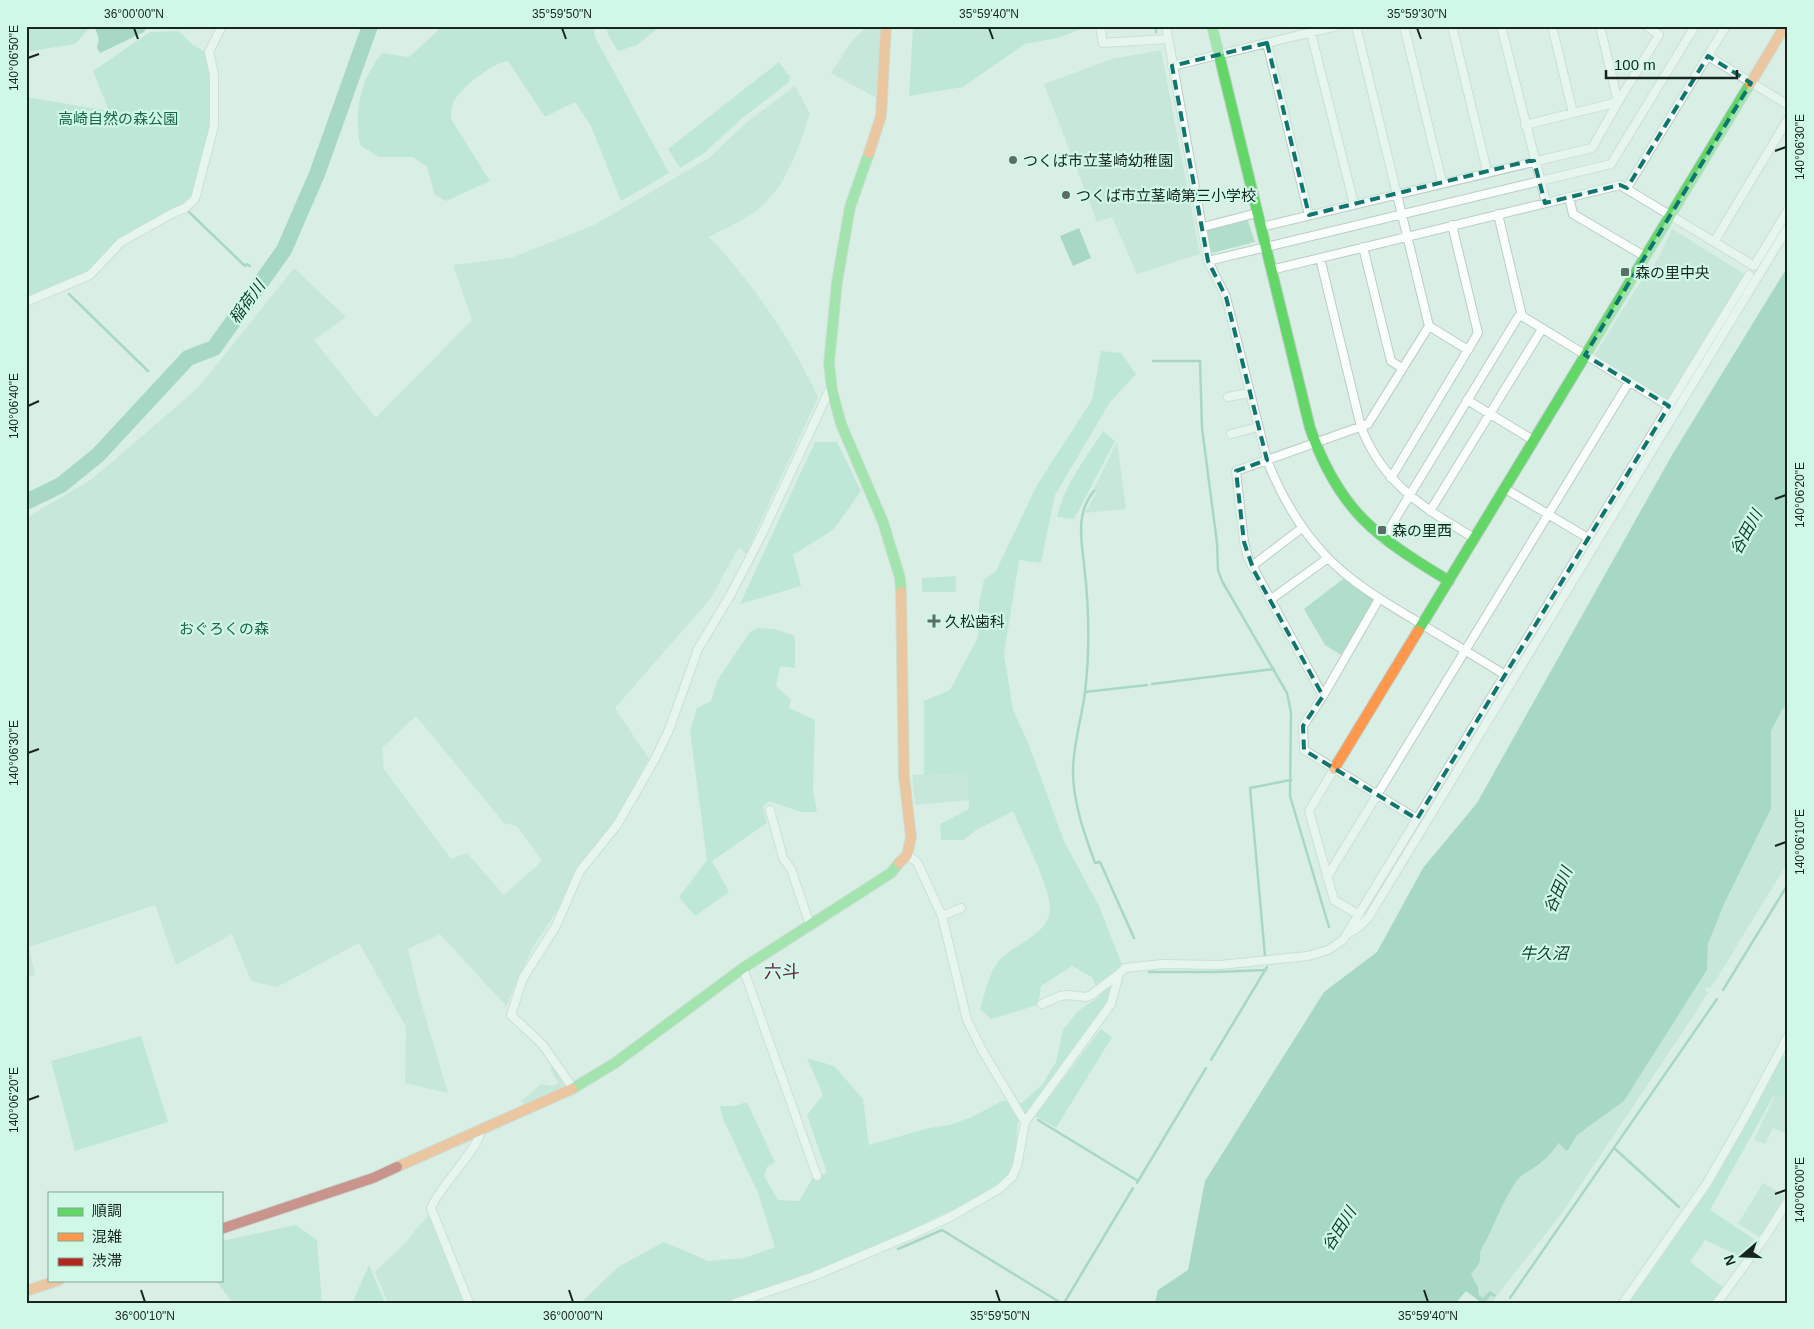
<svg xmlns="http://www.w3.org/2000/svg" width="1814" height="1329" viewBox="0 0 1814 1329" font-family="Arial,'Noto Sans JP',sans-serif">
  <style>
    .green { fill: #b0deca; fill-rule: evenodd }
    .forest { fill: #9edec5 }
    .water { fill: #6cbc9f }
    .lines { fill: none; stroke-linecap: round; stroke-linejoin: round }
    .stream { stroke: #6cbc9f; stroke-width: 2.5 }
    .river { stroke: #6cbc9f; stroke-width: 16 }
    .street-casing { stroke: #bbccc5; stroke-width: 10 }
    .fast-casing { stroke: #bbccc5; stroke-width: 12 }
    .slow-casing { stroke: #bbccc5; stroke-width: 12 }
    .jam-casing { stroke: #bbccc5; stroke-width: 12 }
    .street { stroke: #f9fdfb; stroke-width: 8 }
    .fast { stroke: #63d668; stroke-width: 10 }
    .slow { stroke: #ff974d; stroke-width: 10 }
    .jam { stroke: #b3261e; stroke-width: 10 }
    .marked { fill: none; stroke: #0f766e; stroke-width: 4; stroke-dasharray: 10 6; stroke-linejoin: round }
    .ticks { fill: none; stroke: #172720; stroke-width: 2 }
    .poi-dot { fill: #5b6d65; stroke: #d0f8e6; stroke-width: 2 }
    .labels { text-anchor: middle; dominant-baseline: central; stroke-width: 4.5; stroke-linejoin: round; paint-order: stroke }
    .park-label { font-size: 15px; fill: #19664c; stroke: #d0f8e6 }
    .poi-label { font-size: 15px; fill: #172720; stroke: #d0f8e6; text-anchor: start }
    .water-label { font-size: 16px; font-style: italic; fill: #0c3a2a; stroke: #d0f8e6 }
    .quarter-label { font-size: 18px; fill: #63254a; stroke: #d0f8e6 }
    .neatline { fill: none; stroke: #172720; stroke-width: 2 }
    .ticks-label { font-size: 12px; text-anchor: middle; fill: #172720 }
  </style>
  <rect width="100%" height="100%" fill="#d9efe5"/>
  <path class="green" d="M 867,26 L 881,26 L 878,99 L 831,73 L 851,42 Z
    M 1161,50 L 1200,254 L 1137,274 L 1112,217 L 1097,222 L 1044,84 L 1112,59 Z
    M 795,86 L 810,114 C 797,152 784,195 747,217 C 735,225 721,230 709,237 C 753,283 791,339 818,397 L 746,554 L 739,547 L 711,598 L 615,708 L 649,759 L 607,835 L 533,947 L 506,1006 L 440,934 L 408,949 L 418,992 L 448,1093 L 405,1083 L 406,1027 L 359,943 L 277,987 L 251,981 L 232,934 L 176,965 L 155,905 L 29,947 L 35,975 L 26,977 L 26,518 L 92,479 L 198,388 L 294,268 L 346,317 L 314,340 L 376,418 L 472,320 L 453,265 L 511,258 L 594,225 L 709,158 L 747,122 ZM 416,716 L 504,823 L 517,826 L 542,861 L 504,895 L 467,853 L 451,859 L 384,769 L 382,748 Z
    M 1247,218 L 1255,242 L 1212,253 L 1207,228 Z
    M 1672,229 L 1746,275 L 1668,401 L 1594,356 L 1633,293 L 1658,259 Z
    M 1117,442 L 1126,509 L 1085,513 L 1096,493 L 1094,488 Z
    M 1343,579 L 1372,599 L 1373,602 L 1341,655 L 1325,645 L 1304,609 Z
    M 1788,705 L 1788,862 L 1711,988 L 1706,987 L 1705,990 L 1708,992 L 1696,1012 L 1562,1213 L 1491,1303 L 1485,1303 L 1491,1295 L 1490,1292 L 1483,1298 L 1479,1295 L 1479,1290 L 1471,1274 C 1474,1270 1479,1265 1480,1261 C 1481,1257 1479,1254 1481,1250 C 1493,1229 1502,1200 1516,1182 C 1524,1172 1536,1168 1544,1161 C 1549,1156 1554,1149 1559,1143 L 1566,1151 L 1568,1150 L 1577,1135 L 1624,1101 L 1707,970 L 1708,944 L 1724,904 L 1771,809 L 1771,731 L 1782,710 Z
    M 967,772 L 969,800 L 915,805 L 912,775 Z
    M 553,1066 L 566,1084 L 565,1086 L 525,1104 L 521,1101 L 541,1084 L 552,1086 L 558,1083 L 550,1068 Z
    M 1775,1095 L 1788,1100 L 1788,1128 L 1785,1133 L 1773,1128 L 1765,1144 L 1754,1140 Z
    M 1763,1183 L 1785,1196 L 1760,1237 L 1738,1224 Z
    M 429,1214 L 465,1303 L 388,1303 L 375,1272 L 403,1245 Z"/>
  <path class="forest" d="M 26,26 L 91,26 L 75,44 L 26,52 Z
    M 443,26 L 593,26 L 595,37 L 669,173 L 621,201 L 591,126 L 575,102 L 545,117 L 508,61 C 493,63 459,88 453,103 C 452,108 451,114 451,119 L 490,181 L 446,201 L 435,195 L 427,167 L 413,157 L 379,157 L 360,145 C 354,111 360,80 382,53 L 409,57 Z
    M 606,26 L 661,26 L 637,45 L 618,51 L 608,35 Z
    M 913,26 L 1081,26 L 1081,29 L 1057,38 L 1025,44 L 963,87 L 909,96 Z
    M 178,31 L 193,45 L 205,52 L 210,72 L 210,129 L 194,195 L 189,203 L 150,224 L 90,271 L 26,297 L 26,97 L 109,111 L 93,71 L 150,32 Z
    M 779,62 L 790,77 L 789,82 L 741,119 L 704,153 L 680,168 L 668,149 Z
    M 1101,351 L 1121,353 L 1136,374 L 1110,402 L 1055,495 L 1041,563 L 1019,560 L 1004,654 L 1013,710 L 1029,745 L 1064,841 L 1099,906 L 1122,965 L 1116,972 L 1108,1002 L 1029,1112 L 1017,1124 C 1016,1163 1018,1171 984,1195 L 861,1253 L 810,1274 L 725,1303 L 581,1303 L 618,1267 L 664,1242 L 708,1261 L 745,1258 L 775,1247 L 758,1193 L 723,1119 L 720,1106 L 734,1106 L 747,1102 L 775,1162 L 767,1167 L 764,1176 L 778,1200 L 799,1201 L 812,1179 L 827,1173 L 807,1115 L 823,1095 L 807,1058 L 834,1066 L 863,1099 L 869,1145 L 929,1128 L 950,1125 L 972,1117 L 1002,1101 L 1022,1103 L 1042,1085 L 1056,1062 L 1063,1030 L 1078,1011 L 1100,996 L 1092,977 L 1072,966 L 1041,986 L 1038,1005 L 991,1019 L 980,1009 C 985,994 988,975 998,962 C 1013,943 1048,937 1050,909 C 1051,888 1022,833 1013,811 L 976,830 L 964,840 L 941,840 L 940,824 L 969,809 L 967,773 L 924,775 L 924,701 L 950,690 L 978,637 L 979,603 L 984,580 L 996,571 L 1037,485 L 1092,400 Z
    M 1103,431 L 1115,441 L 1074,519 L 1057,517 C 1064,485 1086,458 1103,431 Z
    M 815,442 L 837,442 L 861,491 L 834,529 L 793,555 L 801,586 L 740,604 Z
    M 956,576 L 956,592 L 922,592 L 922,578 Z
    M 758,628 L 775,629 L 795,636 L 795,668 L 780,666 L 776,686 L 791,700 L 789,708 L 815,720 L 813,790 L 817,812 L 801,812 L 769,801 L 763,807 L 767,823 L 712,861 L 729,892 L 695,916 L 679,897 L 707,860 L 690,731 L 697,708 L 711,701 L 718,679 L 750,632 Z
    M 1101,1029 L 1112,1037 L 1056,1128 L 1035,1116 Z
    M 141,1036 L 168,1122 L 75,1151 L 51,1061 Z
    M 1780,1056 L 1788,1058 L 1788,1100 L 1774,1095 L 1710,1210 L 1754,1239 L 1741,1257 L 1705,1240 L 1690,1262 L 1724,1288 L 1711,1303 L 1628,1303 L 1729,1154 Z
    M 296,1225 L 317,1240 L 322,1303 L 233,1303 L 215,1280 L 221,1280 L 221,1241 Z
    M 369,1265 L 385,1303 L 352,1303 Z"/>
  <path class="water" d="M 94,26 L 147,26 L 144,32 L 100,53 L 97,48 C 100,38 98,36 94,26 Z
    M 1079,228 L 1091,258 L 1073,266 L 1060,236 Z
    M 1788,266 L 1788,705 L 1782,710 L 1771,731 L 1771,809 L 1724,904 L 1708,944 L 1707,970 L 1624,1101 L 1577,1135 L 1568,1150 L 1566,1151 L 1559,1143 C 1554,1149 1549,1156 1543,1161 C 1535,1169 1523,1172 1516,1182 C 1501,1203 1494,1228 1481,1250 C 1479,1254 1481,1257 1480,1261 C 1479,1265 1474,1270 1471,1274 L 1478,1287 L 1479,1295 L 1483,1298 L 1490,1291 L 1496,1295 L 1494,1297 L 1491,1295 L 1485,1303 L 1482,1303 L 1466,1291 L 1456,1303 L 1155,1303 L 1158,1290 L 1188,1270 L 1205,1181 L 1324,992 L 1377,952 L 1423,868 L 1477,803 L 1672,455 Z"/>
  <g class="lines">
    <path class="stream" d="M 1156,26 L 1156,32
      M 189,212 L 245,266 L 247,264 L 250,266
      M 69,294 L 148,371
      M 1153,361 L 1200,361 L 1202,428 L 1217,543 L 1218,570 L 1222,581 L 1287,693 L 1291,712 L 1290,796 L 1329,927
      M 1094,491 C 1076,513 1081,537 1084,564 C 1089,606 1090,650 1085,692 C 1082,718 1073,744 1073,771 C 1073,802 1084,833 1095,863 L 1100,862 L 1134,938
      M 1152,684 L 1274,669
      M 1085,692 L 1147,685
      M 1265,956 L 1250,788 L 1291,780
      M 1149,972 L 1216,972 L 1266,970
      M 1723,990 L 1788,884
      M 1211,1060 L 1267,967
      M 1038,1120 L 1138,1181
      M 1614,1148 L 1679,1207
      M 1137,1183 L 1206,1068
      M 898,1249 L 942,1230 L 1061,1303
      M 1510,1298 L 1717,999
      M 1064,1303 L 1133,1188"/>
    <path class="river" d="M 26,502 L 61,485 L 98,455 L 188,358 L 214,348 L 284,250 L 317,174 L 370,26"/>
    <g class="street-casing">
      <path id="street" d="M 1100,26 L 1103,43 L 1167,39
        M 1166,26 L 1208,261 L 1226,297 L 1267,460 C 1281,496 1300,529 1327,557 C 1352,583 1383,601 1413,619 C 1444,638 1475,656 1505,675
        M 1356,26 L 1429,326 L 1368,424 L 1236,471 L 1244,542 L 1248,558 L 1323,696 L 1303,726 L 1304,750 L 1417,819
        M 1404,26 L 1442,182
        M 1452,26 L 1487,171
        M 1501,26 L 1546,202
        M 1552,26 L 1573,113
        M 1311,33 L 1354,204
        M 1267,43 L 1309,215
        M 1708,56 L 1788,105
        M 1172,66 L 1337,26
        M 1525,125 L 1618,102 L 1659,35 L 1647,26
        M 1627,188 L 1726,26
        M 1569,197 L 1573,214 L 1646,257
        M 1498,214 L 1522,316 L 1669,406
        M 1203,227 L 1257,213
        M 1261,227 L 1592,148 L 1618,102 L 1600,26
        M 1714,242 L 1788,119
        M 1363,247 L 1391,361 L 1402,368
        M 1320,258 L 1361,427 C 1383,484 1424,508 1474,538
        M 1208,261 L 1611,164 L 1695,26
        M 1271,270 L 1620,185 L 1754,266 L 1788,210
        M 26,302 L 90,275 L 121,242 L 173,213 L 185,208 L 195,199 L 214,126 L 214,74 L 209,52 L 222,26
        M 1429,326 L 1468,350
        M 1228,397 L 1249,393
        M 1467,400 L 1533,440
        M 1231,434 L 1258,427
        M 1391,478 L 1478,333 L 1452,225
        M 1504,488 L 1588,538
        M 1430,511 L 1542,329
        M 1383,539 L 1518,317 L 1522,316
        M 1252,566 L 1302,528
        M 1270,600 L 1328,558
        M 1323,696 L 1379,599
        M 1334,769 L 1309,811 L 1334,900 L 1359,915
        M 770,810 L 783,858 L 791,869 L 810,925
        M 907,855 L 917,862 L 942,916 L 967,1020 L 982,1050 L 1025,1122
        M 1327,877 L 1629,382
        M 942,916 L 961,908
        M 1349,933 L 1359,927 L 1368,918 L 1788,227
        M 743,968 L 817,1176
        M 1042,1004 L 1060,996 L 1068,995 L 1086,997 L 1091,995 L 1119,974
        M 573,1088 L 542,1044 L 511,1015 L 523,978 L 556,926 L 580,871 L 617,825 L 655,759 L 669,730 L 698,649 L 731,594 L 762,534 L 829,391
        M 469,1303 L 431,1208 C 438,1188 482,1145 480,1131
        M 735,1303 L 814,1276 L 911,1235 L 950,1217 L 999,1189 L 1012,1177 L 1017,1166 L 1025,1122 L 1111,1004 L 1119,974 L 1125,968 L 1162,964 L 1220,965 L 1308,956 L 1328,950 L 1343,940 L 1749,275
        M 1623,1303 L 1707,1183 L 1745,1117 L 1788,1036
        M 1717,1303 L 1763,1240 L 1788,1201"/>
    </g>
    <g class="fast-casing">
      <path id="fast" d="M 1212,26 L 1310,428 C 1339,511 1376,537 1449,581
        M 869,153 L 850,207 L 837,282 L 829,363 L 832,390 L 841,424 L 883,522 L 900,578 L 901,592
        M 1418,631 L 1750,84
        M 572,1089 L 615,1063 L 743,968 L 891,873 L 899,863"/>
    </g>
    <g class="slow-casing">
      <path id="slow" d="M 1750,84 L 1785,26
        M 869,153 L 881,116 L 886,26
        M 1334,769 L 1418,631
        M 899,863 L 907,855 L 911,837 L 904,776 L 901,592
        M 397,1167 L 572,1089
        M 26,1291 L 59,1280"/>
    </g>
    <g class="jam-casing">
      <path id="jam" d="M 221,1229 L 373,1178 L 397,1167"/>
    </g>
    <use href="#street" class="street"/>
    <use href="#fast" class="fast"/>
    <use href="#slow" class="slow"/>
    <use href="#jam" class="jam"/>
  </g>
  <path d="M0 0H1814V1329H0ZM 1267,43 L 1309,215 L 1529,161 L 1534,161 L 1545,203 L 1620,185 L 1627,188 L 1708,56 L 1751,83 L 1585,355 L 1669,406 L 1417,819 L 1304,750 L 1303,726 L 1323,696 L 1254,571 L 1244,542 L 1236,471 L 1267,460 L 1226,297 L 1208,261 L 1172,66 Z" fill="#d9efe5" fill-opacity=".55" fill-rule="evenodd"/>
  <path class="marked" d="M 1267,43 L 1309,215 L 1529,161 L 1534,161 L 1545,203 L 1620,185 L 1627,188 L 1708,56 L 1751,83 L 1585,355 L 1669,406 L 1417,819 L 1304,750 L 1303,726 L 1323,696 L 1254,571 L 1244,542 L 1236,471 L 1267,460 L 1226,297 L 1208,261 L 1172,66 Z"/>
  <path class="ticks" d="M 134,28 L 138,39M 562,28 L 566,39M 989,28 L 993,39M 1417,28 L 1421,39M 28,58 L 39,54M 1775,151 L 1786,147M 28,406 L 39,401M 1775,499 L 1786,495M 28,753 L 39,749M 1775,846 L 1786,842M 28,1100 L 39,1096M 1775,1194 L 1786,1190M 141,1290 L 145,1302M 569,1290 L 573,1302M 996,1290 L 1000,1302M 1424,1290 L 1428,1302"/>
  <g class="poi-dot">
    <circle cx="1013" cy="160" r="5"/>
    <circle cx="1066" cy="195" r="5"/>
    <rect x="1620" y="267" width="10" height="10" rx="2.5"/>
    <rect x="1377" y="525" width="10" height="10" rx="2.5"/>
    <path d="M931.5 613.5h5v5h5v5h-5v5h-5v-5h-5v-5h5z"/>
  </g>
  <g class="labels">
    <g class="park-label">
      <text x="118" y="118">高崎自然の森公園</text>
      <text x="224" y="628">おぐろくの森</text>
    </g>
    <g class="poi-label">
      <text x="1023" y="160">つくば市立茎崎幼稚園</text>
      <text x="1076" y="195">つくば市立茎崎第三小学校</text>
      <text x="1635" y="272">森の里中央</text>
      <text x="1392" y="530">森の里西</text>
      <text x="945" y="621">久松歯科</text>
    </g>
    <g class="water-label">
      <text transform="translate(247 302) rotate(-54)">稲荷川</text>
      <text transform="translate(1746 532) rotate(-61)">谷田川</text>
      <text transform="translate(1558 890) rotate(-67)">谷田川</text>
      <text x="1544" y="953">牛久沼</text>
      <text transform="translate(1339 1229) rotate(-58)">谷田川</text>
    </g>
    <g class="quarter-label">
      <text x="782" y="972">六斗</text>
    </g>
  </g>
  <rect width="1814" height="1329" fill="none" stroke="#d0f8e6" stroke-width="55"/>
  <rect x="48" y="1192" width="175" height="90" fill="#d0f8e6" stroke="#86a497"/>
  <rect x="58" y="1208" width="25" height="8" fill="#63d668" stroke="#86a497"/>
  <text x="92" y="1216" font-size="15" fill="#172720">順調</text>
  <rect x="58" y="1233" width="25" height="8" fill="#ff974d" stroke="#86a497"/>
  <text x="92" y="1242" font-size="15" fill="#172720">混雑</text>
  <rect x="58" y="1258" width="25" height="8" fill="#b3261e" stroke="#86a497"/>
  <text x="92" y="1266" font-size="15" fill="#172720">渋滞</text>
  <g transform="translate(1742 1256) rotate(251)" stroke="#d0f8e6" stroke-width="4" paint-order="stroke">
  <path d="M0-4L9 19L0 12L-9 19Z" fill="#172720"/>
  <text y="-8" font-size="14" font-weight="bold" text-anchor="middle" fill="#172720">N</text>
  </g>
  <path d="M1606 70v8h131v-8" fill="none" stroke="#172720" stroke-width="2.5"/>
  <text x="1614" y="70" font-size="15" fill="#172720" stroke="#d0f8e6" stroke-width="4" paint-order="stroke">100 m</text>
  <rect x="28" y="28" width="1758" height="1274" class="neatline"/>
  <g class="ticks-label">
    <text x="134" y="18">36°00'00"N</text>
    <text x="562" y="18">35°59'50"N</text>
    <text x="989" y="18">35°59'40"N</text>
    <text x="1417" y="18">35°59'30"N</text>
    <text transform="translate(14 58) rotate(-90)" y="4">140°06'50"E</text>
    <text transform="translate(1800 147) rotate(-90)" y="4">140°06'30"E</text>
    <text transform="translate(14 406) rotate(-90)" y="4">140°06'40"E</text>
    <text transform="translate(1800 495) rotate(-90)" y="4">140°06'20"E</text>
    <text transform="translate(14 753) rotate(-90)" y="4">140°06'30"E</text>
    <text transform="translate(1800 842) rotate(-90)" y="4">140°06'10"E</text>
    <text transform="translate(14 1100) rotate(-90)" y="4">140°06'20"E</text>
    <text transform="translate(1800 1190) rotate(-90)" y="4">140°06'00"E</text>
    <text x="145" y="1320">36°00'10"N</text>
    <text x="573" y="1320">36°00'00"N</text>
    <text x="1000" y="1320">35°59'50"N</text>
    <text x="1428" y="1320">35°59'40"N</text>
  </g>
</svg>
